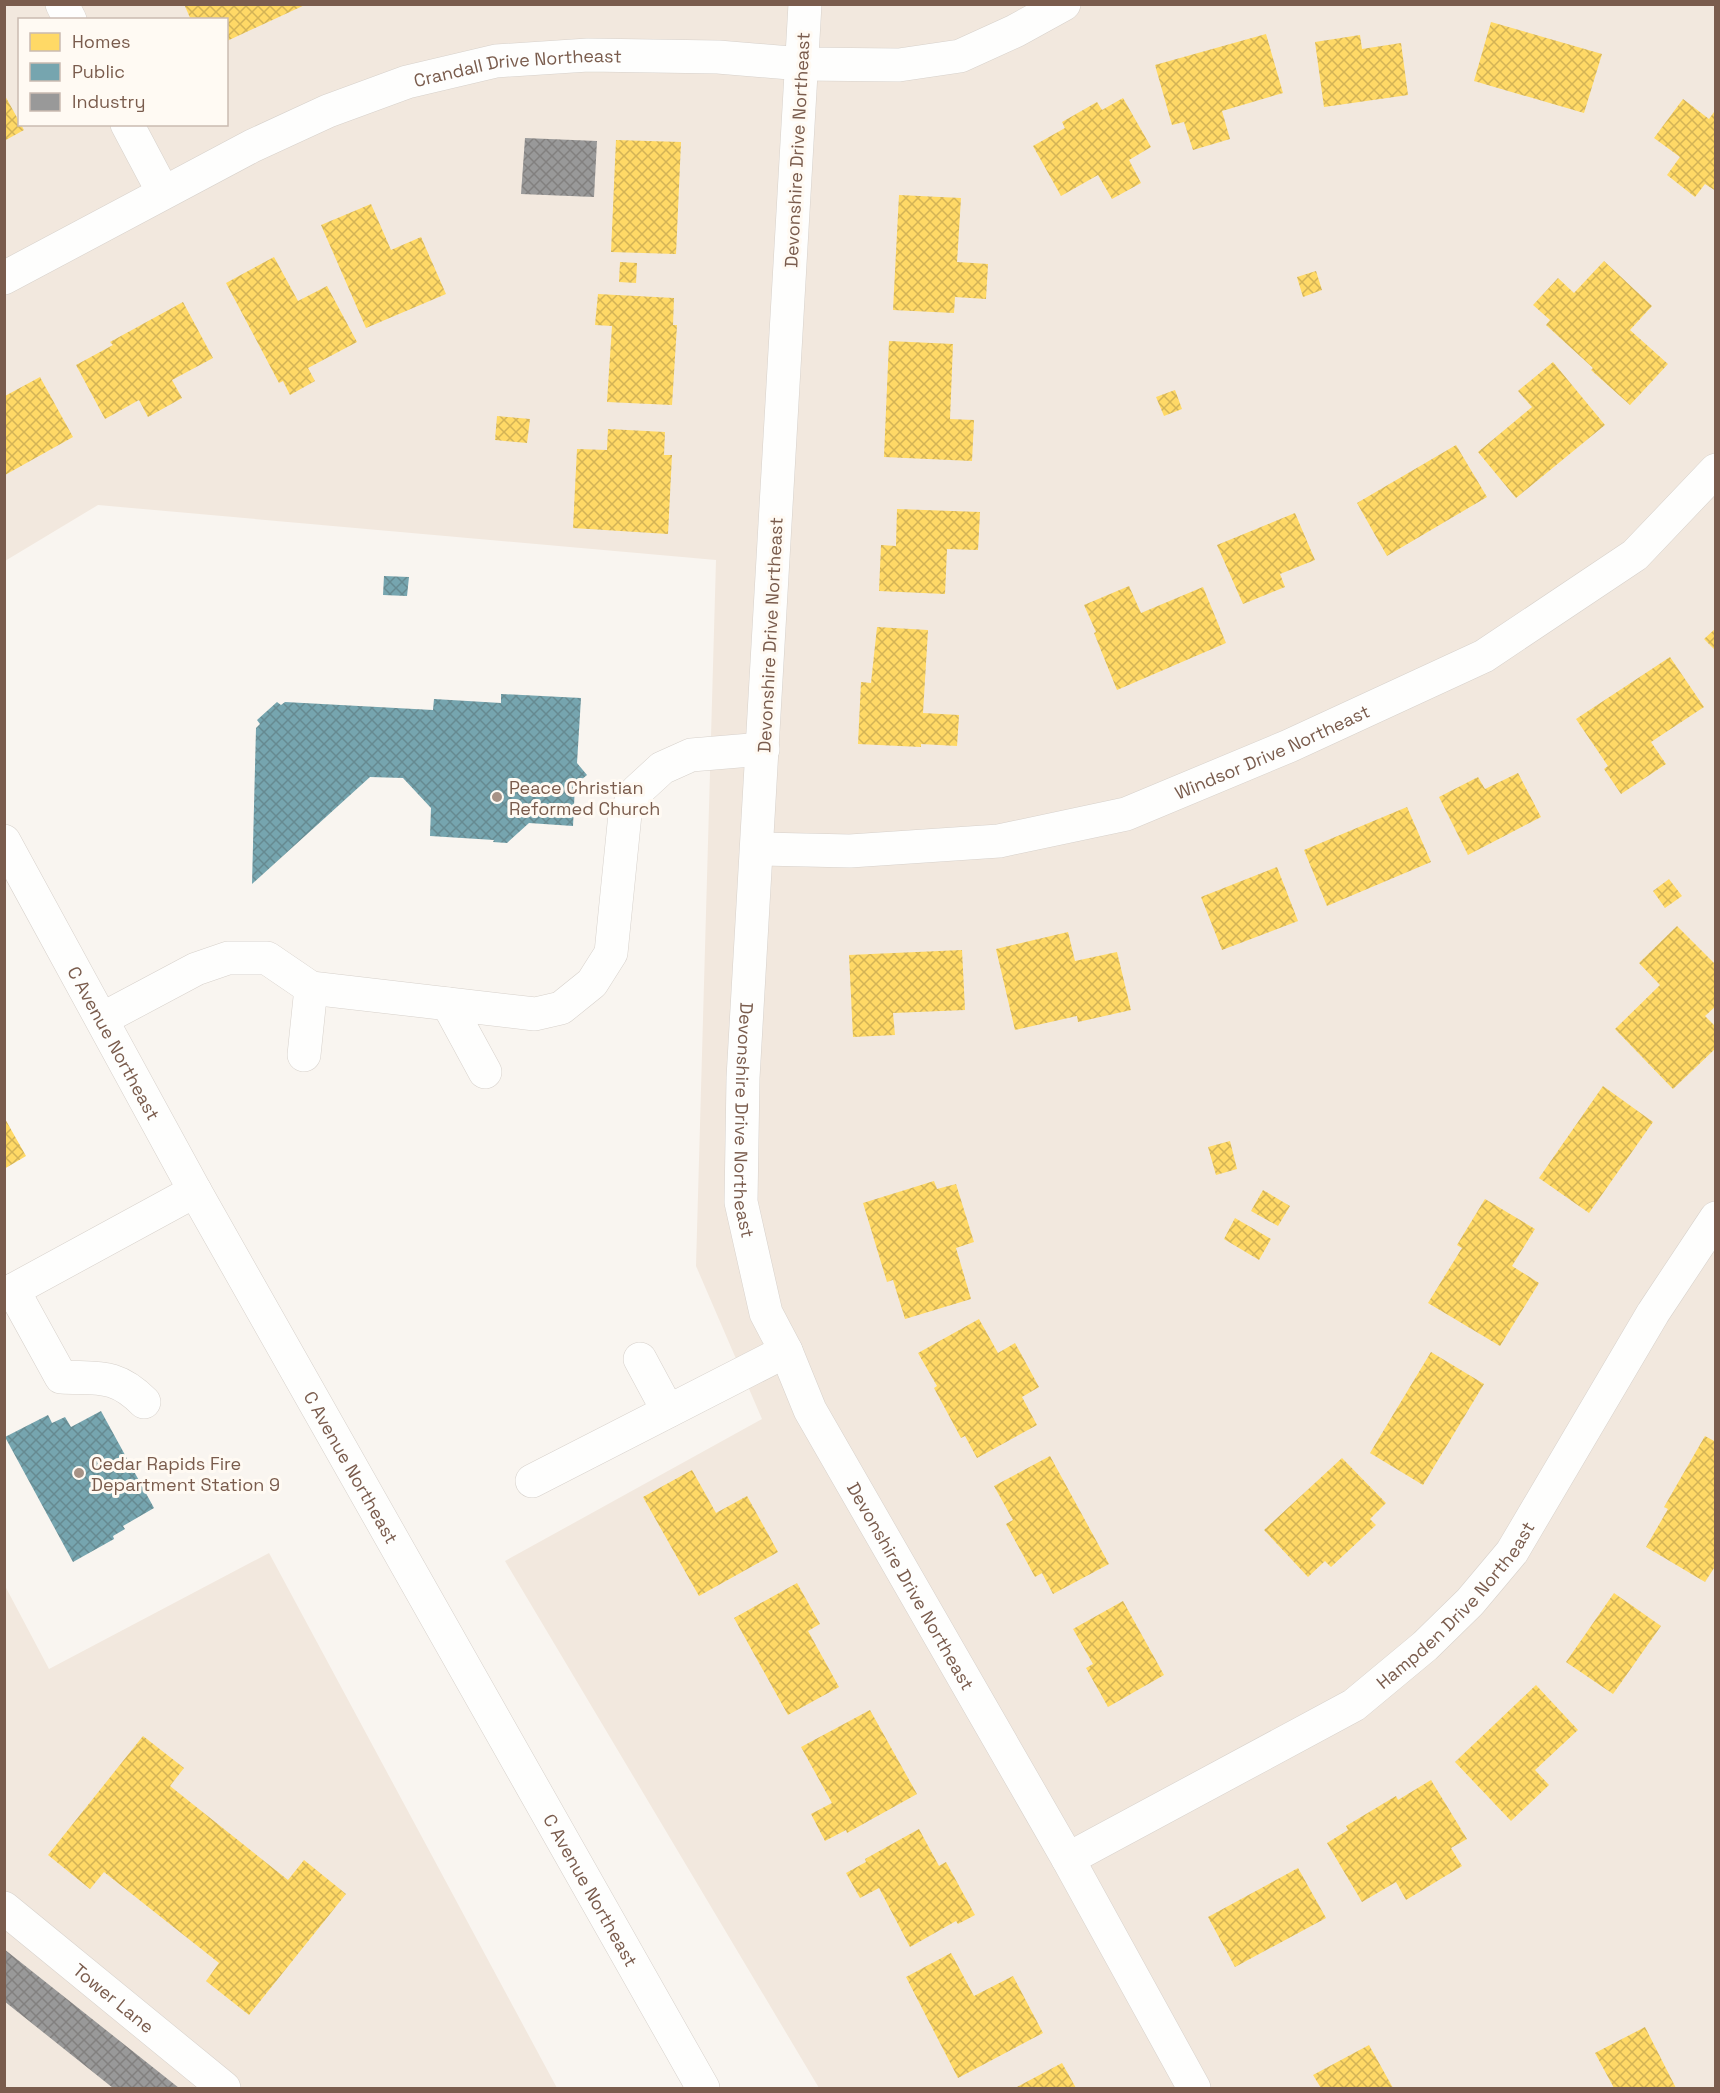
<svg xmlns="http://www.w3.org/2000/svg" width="1720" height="2093" viewBox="0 0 1720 2093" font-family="'Space Grotesk',sans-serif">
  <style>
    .residential { fill: #f2e8de; fill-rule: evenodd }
    .homes { fill: url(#homes-cross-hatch) }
    .public { fill: url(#public-cross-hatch) }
    .industry { fill: url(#industry-cross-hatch) }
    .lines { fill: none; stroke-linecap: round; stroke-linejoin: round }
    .minor-casing { stroke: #d7d1cb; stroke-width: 34 }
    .minor { stroke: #fefefd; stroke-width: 33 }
    .poi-dot { fill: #a69286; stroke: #fffaf3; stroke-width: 2 }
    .labels { text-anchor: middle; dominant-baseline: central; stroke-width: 6; stroke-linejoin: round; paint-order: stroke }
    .street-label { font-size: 18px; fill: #7a5c4d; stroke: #fffaf3 }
    .poi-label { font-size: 18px; fill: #7a5c4d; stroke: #fffaf3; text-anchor: start }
  </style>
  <defs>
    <pattern id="homes-cross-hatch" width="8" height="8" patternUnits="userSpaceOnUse" patternTransform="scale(1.5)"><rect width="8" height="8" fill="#ffd966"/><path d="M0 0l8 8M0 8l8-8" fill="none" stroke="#d3b356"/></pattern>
    <pattern id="public-cross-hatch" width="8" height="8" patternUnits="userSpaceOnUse" patternTransform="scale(1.5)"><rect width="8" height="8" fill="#76a5af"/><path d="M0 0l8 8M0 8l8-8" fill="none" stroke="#668a91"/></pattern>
    <pattern id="industry-cross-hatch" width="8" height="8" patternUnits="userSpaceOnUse" patternTransform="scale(1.5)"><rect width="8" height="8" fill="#999"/><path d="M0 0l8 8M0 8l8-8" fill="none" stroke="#82807f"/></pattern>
  </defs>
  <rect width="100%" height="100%" fill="#f9f5f0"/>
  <path class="residential" d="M 4,5 L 1715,5 L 1715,2088 L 819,2088 L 505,1561 L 762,1419 L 696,1266 L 716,560 L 98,505 L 5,561 ZM 20,20 L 226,20 L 226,124 L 20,124 Z
    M 269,1553 L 557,2088 L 5,2088 L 4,1584 L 49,1669 Z"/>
  <path class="homes" d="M 184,4 L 307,4 L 227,41 L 226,20 L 191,20 Z
    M 1491,22 L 1602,54 L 1584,113 L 1474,81 Z
    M 1266,34 L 1283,93 L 1222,111 L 1230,139 L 1193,150 L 1184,122 L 1172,125 L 1155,65 Z
    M 1360,35 L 1362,49 L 1401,43 L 1408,95 L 1324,107 L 1315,42 Z
    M 4,94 L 24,130 L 4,141 Z
    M 1123,98 L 1151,147 L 1129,160 L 1141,183 L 1112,199 L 1098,175 L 1061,196 L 1033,146 L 1065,128 L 1062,122 L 1097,102 L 1102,110 Z
    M 1683,99 L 1709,119 L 1714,112 L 1716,113 L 1716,191 L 1705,184 L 1695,197 L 1667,175 L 1680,157 L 1654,138 Z
    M 616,140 L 681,142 L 676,254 L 611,252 Z
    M 899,195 L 961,198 L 957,262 L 988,264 L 986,299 L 955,297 L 954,313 L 893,310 Z
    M 371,204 L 391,250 L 421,237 L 446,294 L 366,328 L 321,225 Z
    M 274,257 L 298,301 L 327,286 L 357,342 L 308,368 L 315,381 L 290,395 L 283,381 L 279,383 L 226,283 Z
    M 1604,261 L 1652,306 L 1630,330 L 1668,364 L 1630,405 L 1591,370 L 1593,368 L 1546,325 L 1550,320 L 1533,305 L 1558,278 L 1574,293 Z
    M 620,262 L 637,263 L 636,283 L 619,282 Z
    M 1316,271 L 1322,290 L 1303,297 L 1297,277 Z
    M 598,294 L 674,298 L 673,325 L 677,325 L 672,405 L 607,402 L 612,326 L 595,325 Z
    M 183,302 L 213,358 L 172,380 L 182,398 L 148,417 L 139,400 L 105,419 L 76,365 L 113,345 L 110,342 Z
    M 889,341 L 953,344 L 950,419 L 974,420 L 972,461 L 884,457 Z
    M 1553,362 L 1605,425 L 1516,498 L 1478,452 L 1532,407 L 1518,391 Z
    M 40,377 L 73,437 L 5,475 L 5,396 Z
    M 1175,390 L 1182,409 L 1164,416 L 1156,397 Z
    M 497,416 L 530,419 L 527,443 L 495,440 Z
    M 608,429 L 665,432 L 664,455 L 672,455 L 668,534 L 573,528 L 577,449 L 607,450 Z
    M 1456,445 L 1487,497 L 1387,556 L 1357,503 Z
    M 897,509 L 980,512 L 978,550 L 947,549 L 945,594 L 879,591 L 881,545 L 896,546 Z
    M 1295,513 L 1315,560 L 1280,574 L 1285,587 L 1243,604 L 1217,545 Z
    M 1129,586 L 1141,613 L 1203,587 L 1226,643 L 1117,690 L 1094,633 L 1096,632 L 1084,605 Z
    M 877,627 L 928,630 L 923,713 L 959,715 L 957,746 L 921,744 L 921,747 L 858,744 L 861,682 L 871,683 Z
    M 1716,628 L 1716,651 L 1704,639 Z
    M 1670,657 L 1704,707 L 1651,742 L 1666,764 L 1621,794 L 1604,769 L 1608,766 L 1576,719 Z
    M 1518,773 L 1541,817 L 1468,855 L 1439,797 L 1478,777 L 1485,789 Z
    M 1407,807 L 1431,862 L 1327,906 L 1304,850 Z
    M 1277,867 L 1298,921 L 1222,950 L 1201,897 Z
    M 1669,879 L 1682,896 L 1665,908 L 1653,891 Z
    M 1677,926 L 1716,965 L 1716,1006 L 1705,1016 L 1716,1027 L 1716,1048 L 1673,1089 L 1615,1029 L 1660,985 L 1639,963 Z
    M 1068,932 L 1075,961 L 1117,952 L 1131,1010 L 1078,1022 L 1077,1016 L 1015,1030 L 996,949 Z
    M 962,950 L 965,1010 L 893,1013 L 895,1035 L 853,1037 L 849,955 Z
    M 1603,1086 L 1653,1122 L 1589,1213 L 1539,1178 Z
    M 4,1117 L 26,1156 L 4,1169 Z
    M 1230,1141 L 1237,1169 L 1216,1175 L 1208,1147 Z
    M 934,1181 L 937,1189 L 956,1184 L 974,1242 L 956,1248 L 971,1299 L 905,1319 L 893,1280 L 887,1282 L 863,1203 Z
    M 1263,1190 L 1290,1206 L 1278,1226 L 1251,1211 Z
    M 1485,1199 L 1535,1229 L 1512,1266 L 1539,1283 L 1500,1346 L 1428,1303 L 1462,1248 L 1457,1245 Z
    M 1235,1218 L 1271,1239 L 1259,1260 L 1224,1239 Z
    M 979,1319 L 998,1353 L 1015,1343 L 1039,1387 L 1022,1397 L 1037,1425 L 977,1458 L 965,1436 L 961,1438 L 934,1388 L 937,1386 L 918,1353 Z
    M 1431,1352 L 1484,1384 L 1423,1485 L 1370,1453 Z
    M 1705,1436 L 1716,1442 L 1716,1565 L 1705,1582 L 1646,1547 L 1668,1509 L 1664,1507 Z
    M 1050,1456 L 1109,1564 L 1053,1594 L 1042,1573 L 1035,1577 L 1006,1524 L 1013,1520 L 994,1486 Z
    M 1342,1458 L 1386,1503 L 1370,1519 L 1376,1525 L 1331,1567 L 1325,1561 L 1308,1577 L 1264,1530 Z
    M 692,1470 L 716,1513 L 747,1496 L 778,1552 L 699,1596 L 643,1497 Z
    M 797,1583 L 820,1624 L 808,1631 L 839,1687 L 788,1715 L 734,1618 Z
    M 1614,1593 L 1661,1626 L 1613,1694 L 1566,1662 Z
    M 1123,1601 L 1164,1675 L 1108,1707 L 1086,1668 L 1093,1664 L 1073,1629 Z
    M 1536,1685 L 1578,1730 L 1535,1770 L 1549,1785 L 1511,1821 L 1455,1762 Z
    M 870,1710 L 917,1794 L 847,1833 L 846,1830 L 825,1841 L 811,1814 L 832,1803 L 801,1747 Z
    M 143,1736 L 184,1768 L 170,1786 L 288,1880 L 304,1860 L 346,1894 L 249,2015 L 206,1981 L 219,1963 L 104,1872 L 90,1889 L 48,1855 Z
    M 1431,1780 L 1467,1839 L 1451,1848 L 1462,1866 L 1406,1900 L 1396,1882 L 1362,1902 L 1327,1843 L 1348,1830 L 1346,1826 L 1396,1796 L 1398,1800 Z
    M 919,1829 L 939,1866 L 946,1862 L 975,1915 L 958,1924 L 956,1921 L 910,1947 L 879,1888 L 860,1898 L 846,1873 L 866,1862 L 865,1859 Z
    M 1298,1868 L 1326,1918 L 1235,1967 L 1208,1917 Z
    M 951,1953 L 974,1996 L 1013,1976 L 1043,2033 L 958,2078 L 906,1977 Z
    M 1645,2027 L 1676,2088 L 1614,2088 L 1595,2053 Z
    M 1369,2045 L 1393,2088 L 1321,2088 L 1313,2075 Z
    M 1062,2063 L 1076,2088 L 1015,2088 Z"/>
  <path class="public" d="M 384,576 L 409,577 L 407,596 L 383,595 Z
    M 501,694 L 581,698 L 577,763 L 587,775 L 575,785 L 573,826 L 529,823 L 507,843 L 493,842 L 494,840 L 430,836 L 431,808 L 403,778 L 370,777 L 252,884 L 256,728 L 260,724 L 257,720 L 277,702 L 281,705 L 285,702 L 433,710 L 434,699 L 501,703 Z
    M 101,1411 L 154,1508 L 123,1526 L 125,1529 L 113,1536 L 114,1539 L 73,1562 L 5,1437 L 48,1415 L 52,1423 L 65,1417 L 71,1427 Z"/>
  <path class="industry" d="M 525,138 L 597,141 L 594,197 L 521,194 Z
    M 4,1949 L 179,2088 L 113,2088 L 4,2001 Z"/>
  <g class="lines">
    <g class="minor-casing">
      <g id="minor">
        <path d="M 62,4 L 70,20"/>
        <path id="s1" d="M 805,4 L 743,1078 L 741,1202 L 766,1313 L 786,1351 L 810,1410 L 1068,1859 L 1194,2088"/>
        <path d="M 127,124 L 163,192"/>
        <path id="s2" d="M 4,278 L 252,146 L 328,111 L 407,82 L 496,61 L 588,55 L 718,57 L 802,64 L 899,65 L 960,56 L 1015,31 L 1064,4"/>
        <path id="s3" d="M 4,841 L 195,1191 L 703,2088"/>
        <path id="s4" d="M 757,849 L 850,851 L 999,841 L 1126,814 L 1289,746 L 1484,656 L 1635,555 L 1716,470"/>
        <path d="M 448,1004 L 485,1072"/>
        <path d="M 102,1019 L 196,969 L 228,958 L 267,958 L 311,988 L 535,1014 L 561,1008 L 592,983 L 611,953 L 625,814 L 637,791 L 662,768 L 691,755 L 763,749"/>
        <path d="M 304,1055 L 311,988"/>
        <path d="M 13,1290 L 61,1377 C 98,1379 115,1373 144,1402"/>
        <path d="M 4,1295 L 195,1191"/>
        <path d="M 640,1359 L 668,1411"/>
        <path d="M 532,1481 L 786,1351"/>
        <path id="s5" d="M 1068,1859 L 1354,1705 L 1425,1646 L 1470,1602 L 1512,1552 L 1653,1313 L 1716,1218"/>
        <path id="s6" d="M 4,1908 L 224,2088"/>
      </g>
    </g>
    <use href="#minor" class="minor"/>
  </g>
  <g class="poi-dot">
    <circle cx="497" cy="797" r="6"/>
    <circle cx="79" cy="1473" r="6"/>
  </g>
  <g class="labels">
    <g class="street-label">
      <text stroke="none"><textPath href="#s2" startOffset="561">Crandall Drive Northeast</textPath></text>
      <text transform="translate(797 150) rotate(-87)">Devonshire Drive Northeast</text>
      <text transform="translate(770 635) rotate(-87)">Devonshire Drive Northeast</text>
      <text stroke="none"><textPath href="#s4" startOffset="531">Windsor Drive Northeast</textPath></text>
      <text stroke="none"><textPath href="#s3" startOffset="230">C Avenue Northeast</textPath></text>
      <text stroke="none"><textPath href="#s1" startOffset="1118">Devonshire Drive Northeast</textPath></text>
      <text stroke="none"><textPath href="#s3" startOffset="716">C Avenue Northeast</textPath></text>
      <text stroke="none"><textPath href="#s1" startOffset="1623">Devonshire Drive Northeast</textPath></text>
      <text stroke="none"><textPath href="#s5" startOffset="468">Hampden Drive Northeast</textPath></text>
      <text stroke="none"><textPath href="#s3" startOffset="1202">C Avenue Northeast</textPath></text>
      <text stroke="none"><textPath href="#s6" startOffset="142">Tower Lane</textPath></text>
    </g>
    <g class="poi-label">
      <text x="509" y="787">Peace Christian<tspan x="509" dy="21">Reformed Church</tspan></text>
      <text x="91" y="1463">Cedar Rapids Fire<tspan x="91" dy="21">Department Station 9</tspan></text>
    </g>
  </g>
  <rect width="1720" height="2093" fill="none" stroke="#7a5c4d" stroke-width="12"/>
  <rect x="18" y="18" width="210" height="108" fill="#fffaf3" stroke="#cabbb1" stroke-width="1.5"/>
  <rect x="30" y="33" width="30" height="18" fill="#ffd966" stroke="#cabbb1" stroke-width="1.5"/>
  <text x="72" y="48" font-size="18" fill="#7a5c4d">Homes</text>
  <rect x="30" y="63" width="30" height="18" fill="#76a5af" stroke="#cabbb1" stroke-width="1.5"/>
  <text x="72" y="78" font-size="18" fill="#7a5c4d">Public</text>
  <rect x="30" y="93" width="30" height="18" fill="#999999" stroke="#cabbb1" stroke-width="1.5"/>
  <text x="72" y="108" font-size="18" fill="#7a5c4d">Industry</text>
</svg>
